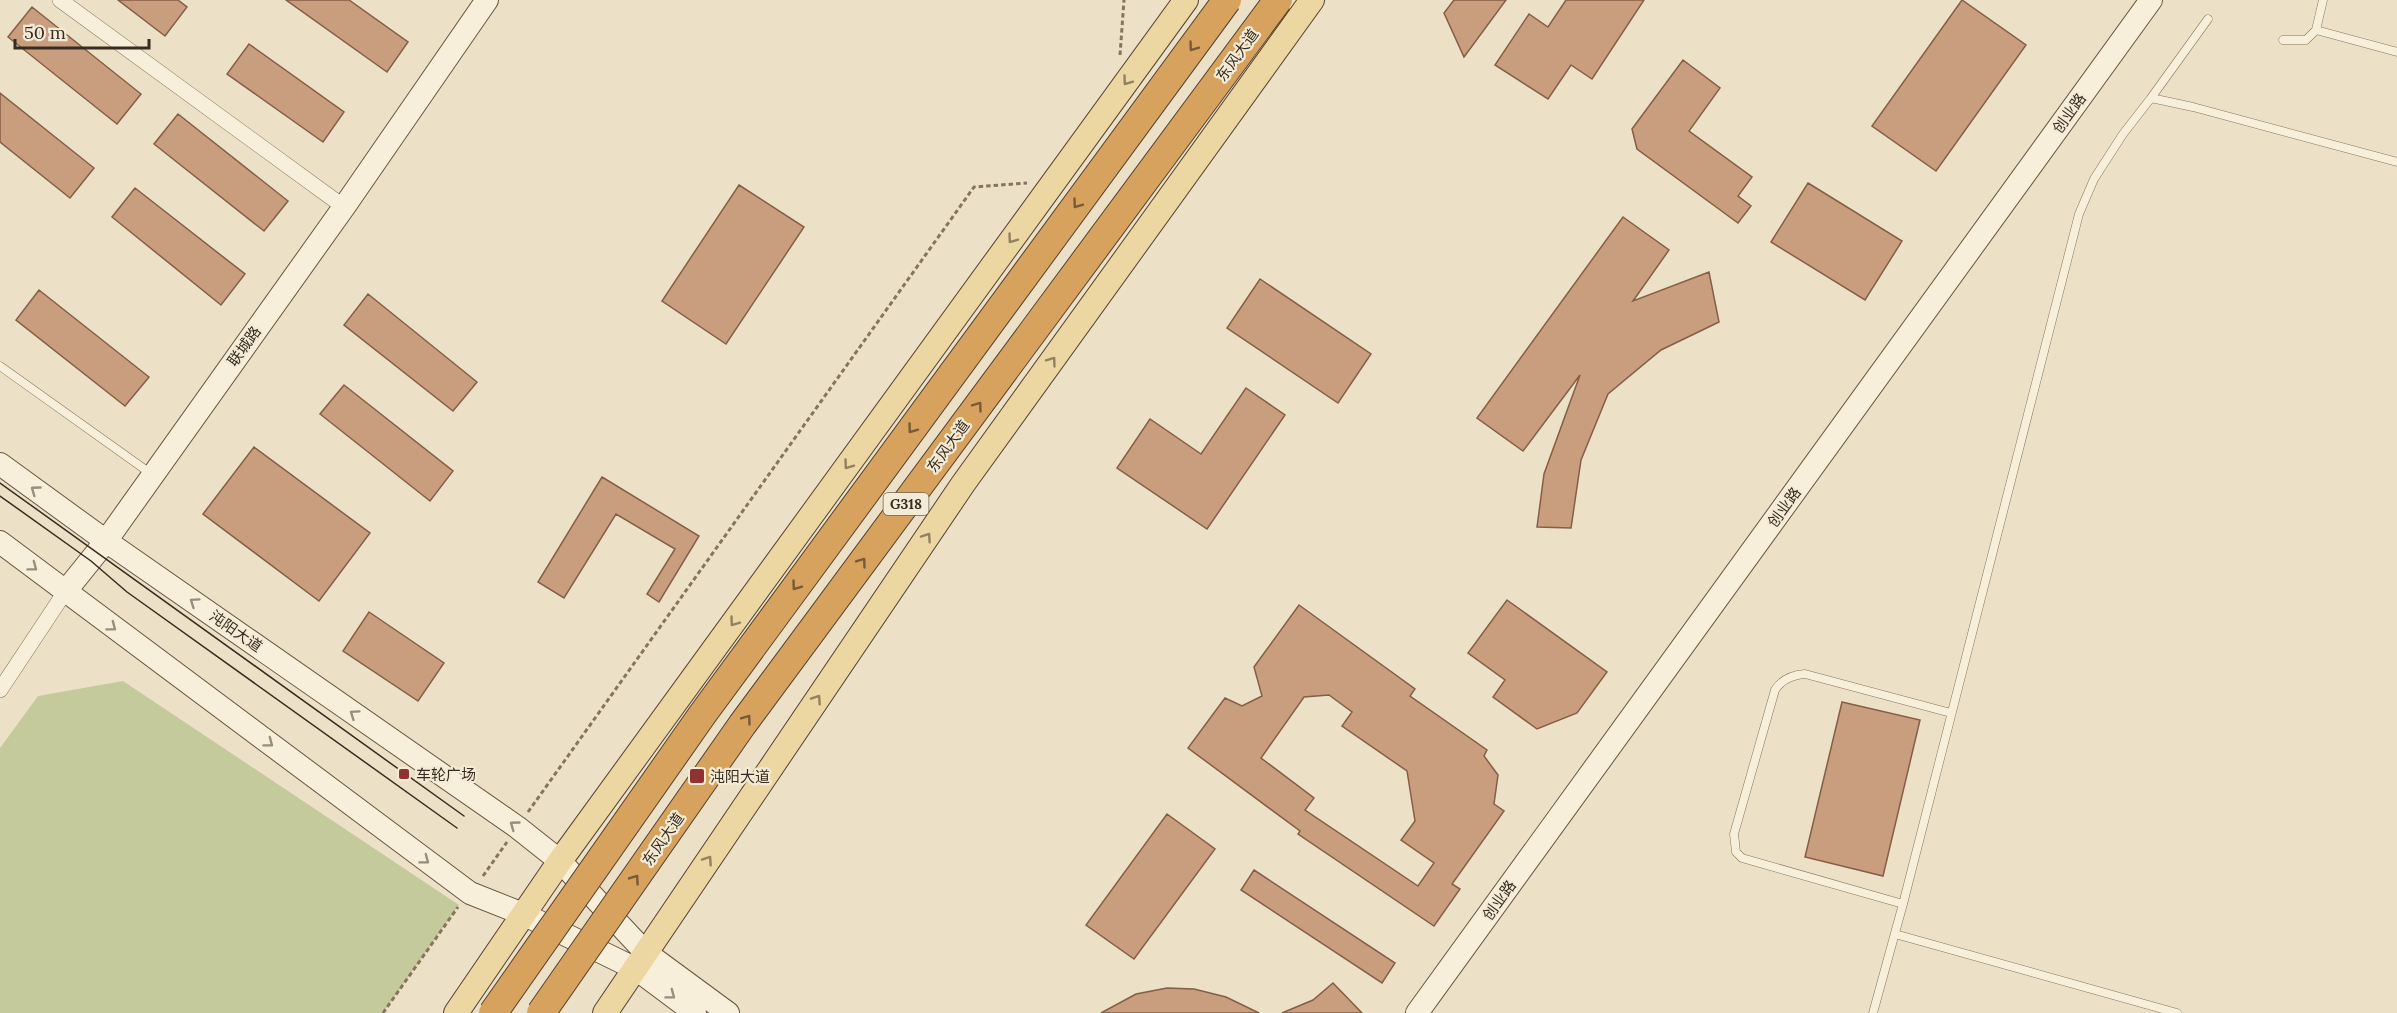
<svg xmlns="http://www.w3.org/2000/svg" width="2397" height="1013" viewBox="0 0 2397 1013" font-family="Lora,'Noto Sans SC',serif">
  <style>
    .green { fill: #c4ca9b }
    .building { fill: #c89e7f; stroke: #855e45; stroke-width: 1.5; fill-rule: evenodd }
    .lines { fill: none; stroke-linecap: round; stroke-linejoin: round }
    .lane-casing { stroke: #87745d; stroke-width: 9 }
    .street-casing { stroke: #87745d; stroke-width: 16 }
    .secondary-casing { stroke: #695540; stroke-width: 24 }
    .primary-casing { stroke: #554231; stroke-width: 26 }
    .path { stroke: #87745d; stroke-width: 3; stroke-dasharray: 4.5 3; stroke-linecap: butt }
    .lane { stroke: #f7efda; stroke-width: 8 }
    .street { stroke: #f7efda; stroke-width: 15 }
    .secondary { stroke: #f7efda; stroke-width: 22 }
    .primary { stroke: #ecd6a2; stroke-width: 24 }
    .tram { stroke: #382c20; stroke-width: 1.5 }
    .highway-bridge-casing { stroke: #554231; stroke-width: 30; stroke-linecap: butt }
    .highway-bridge { stroke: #d6a25d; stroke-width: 28 }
    .oneway { stroke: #775b38 }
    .oneway2 { stroke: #928161 }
    .oneway3 { stroke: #988e7d }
    .poi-dot { fill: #923131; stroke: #f4ebd6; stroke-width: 2 }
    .labels { text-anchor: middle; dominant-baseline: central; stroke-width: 4.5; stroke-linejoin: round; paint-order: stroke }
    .shield { fill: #f4ebd6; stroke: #706557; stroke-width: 1.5 }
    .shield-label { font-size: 14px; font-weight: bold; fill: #382c20 }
    .street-label { font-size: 15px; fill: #382c20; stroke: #f4ebd6 }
    .poi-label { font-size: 15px; fill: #382c20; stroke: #f4ebd6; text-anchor: start }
  </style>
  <rect width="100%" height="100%" fill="#ece1c7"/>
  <path class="green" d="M 123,681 L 459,905 L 383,1013 L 0,1013 L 0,748 L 38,696 Z"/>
  <path class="building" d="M 118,0 L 178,0 L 187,7 L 165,36 Z
    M 286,0 L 349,0 L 408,42 L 387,72 Z
    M 1454,0 L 1506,0 L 1464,57 L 1444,13 Z
    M 1566,0 L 1644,0 L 1592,79 L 1571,65 L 1548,99 L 1495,65 L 1529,14 L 1548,27 Z
    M 1962,0 L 2026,45 L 1936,171 L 1872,126 Z
    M 32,7 L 141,94 L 117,124 L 8,37 Z
    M 249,44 L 344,112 L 323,142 L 227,74 Z
    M 1683,60 L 1720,88 L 1689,131 L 1752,177 L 1738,196 L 1751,206 L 1738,223 L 1637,149 L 1632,129 Z
    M 0,93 L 94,168 L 70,198 L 0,142 Z
    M 178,114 L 288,201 L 264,231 L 154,144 Z
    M 1808,183 L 1902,241 L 1865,300 L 1771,242 Z
    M 739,185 L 804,227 L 726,344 L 662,301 Z
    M 135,188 L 245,274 L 221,305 L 112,217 Z
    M 1623,217 L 1669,250 L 1633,301 L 1709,272 L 1719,322 L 1661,350 L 1608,394 L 1581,460 L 1571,528 L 1537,527 L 1544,474 L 1580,375 L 1523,451 L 1477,418 Z
    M 1260,279 L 1371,354 L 1338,403 L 1227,328 Z
    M 39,290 L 149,377 L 125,406 L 16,320 Z
    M 368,294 L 477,382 L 453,411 L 344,325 Z
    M 344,385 L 453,471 L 430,501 L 320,414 Z
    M 1246,388 L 1285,415 L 1207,529 L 1117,468 L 1150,419 L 1201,454 Z
    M 254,447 L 370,533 L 319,601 L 203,514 Z
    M 602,477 L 699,536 L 659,602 L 647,594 L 675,549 L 616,514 L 564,598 L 538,582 Z
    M 1507,600 L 1607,672 L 1577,713 L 1537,729 L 1493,697 L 1505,680 L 1468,653 Z
    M 1299,605 L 1415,689 L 1410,696 L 1487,750 L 1484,756 L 1498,775 L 1494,804 L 1504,811 L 1452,884 L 1460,889 L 1434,926 L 1298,834 L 1300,831 L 1188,748 L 1225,698 L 1242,706 L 1262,696 L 1254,667 ZM 1329,695 L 1352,712 L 1342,726 L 1407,771 L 1415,821 L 1401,840 L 1434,863 L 1418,886 L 1305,810 L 1314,798 L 1261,758 L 1304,697 Z
    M 369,612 L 444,663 L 418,701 L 343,651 Z
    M 1842,702 L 1920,720 L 1883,876 L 1805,857 Z
    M 1167,814 L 1215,849 L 1134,959 L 1086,925 Z
    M 1254,870 L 1395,963 L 1382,983 L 1241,890 Z
    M 1333,983 L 1362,1013 L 1282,1013 L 1313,1000 Z
    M 1167,988 L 1194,989 L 1226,997 L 1259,1013 L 1101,1013 L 1136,994 Z"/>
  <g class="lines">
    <g class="lane-casing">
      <path id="lane" d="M 2316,30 L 2323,0
        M 2283,40 L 2306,40 L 2316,30 L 2397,52
        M 2151,98 L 2208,19
        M 0,366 L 150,473
        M 1903,904 L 1742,858 L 1736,852 L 1734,834 L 1775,690 C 1782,679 1792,675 1805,674 L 1951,713
        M 1895,934 L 2177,1013
        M 1873,1013 L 1903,904 L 2079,214 L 2094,179 L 2123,134 L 2151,98 L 2193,107 L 2397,162"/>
    </g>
    <g class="street-casing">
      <path id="street" d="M 60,0 L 344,207
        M 0,690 L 65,592"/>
    </g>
    <g class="secondary-casing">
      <path id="secondary" d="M 0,464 L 106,541 L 517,827 L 560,861 L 645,952 L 728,1013
        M 0,542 L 470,893 L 523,914 L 636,969 L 695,1013
        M 65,592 L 106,541 L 344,207 L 487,0
        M 1417,1013 L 2151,0"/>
    </g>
    <g class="primary-casing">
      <path id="primary" d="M 456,1013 L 560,861 L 1186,0
        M 605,1013 L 963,484 L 1312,0"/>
    </g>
    <path class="path" d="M 1120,55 L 1124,0
      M 528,812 L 974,187 L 1027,183
      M 483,876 L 507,842
      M 383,1013 L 458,907"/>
    <use href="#lane" class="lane"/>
    <use href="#street" class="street"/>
    <use href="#secondary" class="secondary"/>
    <use href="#primary" class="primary"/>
    <path class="tram" d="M 0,483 L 464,816
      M 0,496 L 91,561 L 127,592 L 457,828"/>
    <g class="highway-bridge-casing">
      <path id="highway-bridge" d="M 493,1013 L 702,715 L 1227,0
        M 541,1013 L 742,725 L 1278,0"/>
    </g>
    <use href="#highway-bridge" class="highway-bridge"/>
  </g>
  <defs><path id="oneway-chevron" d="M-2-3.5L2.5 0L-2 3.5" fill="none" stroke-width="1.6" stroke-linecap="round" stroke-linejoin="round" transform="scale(1.5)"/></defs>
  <g class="oneway">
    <use href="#oneway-chevron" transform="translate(1193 47) rotate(126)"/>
    <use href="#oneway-chevron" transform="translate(1077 204) rotate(126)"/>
    <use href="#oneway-chevron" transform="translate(978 406) rotate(-54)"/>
    <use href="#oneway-chevron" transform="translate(912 429) rotate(126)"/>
    <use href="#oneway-chevron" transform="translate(862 562) rotate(-54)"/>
    <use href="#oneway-chevron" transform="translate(796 586) rotate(126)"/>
    <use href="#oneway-chevron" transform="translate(747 719) rotate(-54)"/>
    <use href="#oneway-chevron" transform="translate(635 879) rotate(-55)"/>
  </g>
  <g class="oneway2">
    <use href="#oneway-chevron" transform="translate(1127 81) rotate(126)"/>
    <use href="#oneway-chevron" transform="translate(1012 239) rotate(126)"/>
    <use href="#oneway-chevron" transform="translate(1052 361) rotate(-54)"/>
    <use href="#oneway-chevron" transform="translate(848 465) rotate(126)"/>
    <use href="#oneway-chevron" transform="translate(927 537) rotate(-56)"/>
    <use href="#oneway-chevron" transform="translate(734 622) rotate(126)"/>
    <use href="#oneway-chevron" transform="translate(817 699) rotate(-56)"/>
    <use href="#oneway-chevron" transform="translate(708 860) rotate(-56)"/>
  </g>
  <g class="oneway3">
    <use href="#oneway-chevron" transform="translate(35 490) rotate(-144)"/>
    <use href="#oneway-chevron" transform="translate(33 567) rotate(37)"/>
    <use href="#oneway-chevron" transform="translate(194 602) rotate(-145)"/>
    <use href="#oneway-chevron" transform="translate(112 627) rotate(37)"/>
    <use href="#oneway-chevron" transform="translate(354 714) rotate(-145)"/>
    <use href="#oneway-chevron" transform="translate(269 743) rotate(37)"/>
    <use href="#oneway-chevron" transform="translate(514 825) rotate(-144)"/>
    <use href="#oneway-chevron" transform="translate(425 860) rotate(37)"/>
    <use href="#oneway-chevron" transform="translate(671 995) rotate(37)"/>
  </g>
  <g class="poi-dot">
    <rect x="398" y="768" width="12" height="12" rx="3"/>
    <rect x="689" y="768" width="16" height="16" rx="3"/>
  </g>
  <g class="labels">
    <rect class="shield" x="883.5" y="493" width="45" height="22" rx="4.5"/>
    <g class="shield-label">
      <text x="906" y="504">G318</text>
    </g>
    <g class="street-label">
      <text transform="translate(1237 55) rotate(-54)">东风大道</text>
      <text transform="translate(2069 113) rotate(-54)">创业路</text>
      <text transform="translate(244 346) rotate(-54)">联城路</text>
      <text transform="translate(948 446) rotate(-54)">东风大道</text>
      <text transform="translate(1784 507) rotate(-54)">创业路</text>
      <text transform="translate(236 631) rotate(35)">沌阳大道</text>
      <text transform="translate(663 839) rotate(-55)">东风大道</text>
      <text transform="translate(1499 900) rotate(-54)">创业路</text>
    </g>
    <g class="poi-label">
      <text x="416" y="774">车轮广场</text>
      <text x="710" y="776">沌阳大道</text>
    </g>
  </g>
  <path d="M15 39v9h134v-9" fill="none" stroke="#382c20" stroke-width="3"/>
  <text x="24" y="39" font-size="18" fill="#382c20" stroke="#f4ebd6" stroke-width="4.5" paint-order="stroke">50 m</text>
</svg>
